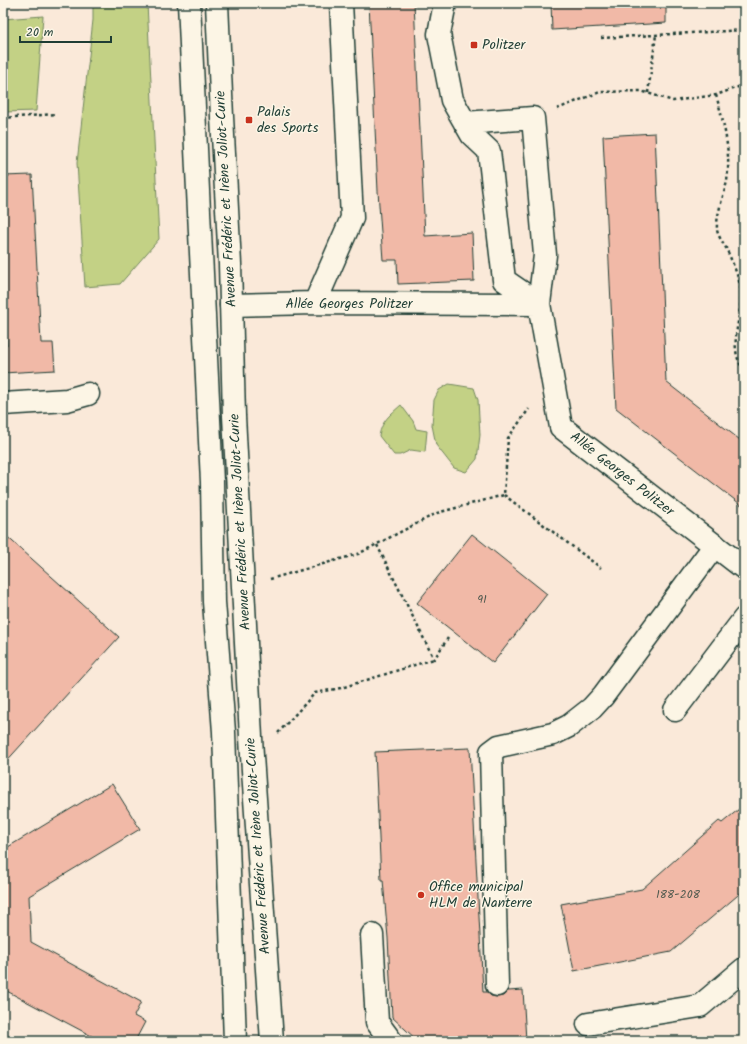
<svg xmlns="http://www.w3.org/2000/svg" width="747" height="1044" viewBox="0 0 747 1044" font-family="Kalam,sans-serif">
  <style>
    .green { fill: #c3d185; stroke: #71875c }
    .building { fill: #f1b9a7; stroke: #1f3d34 }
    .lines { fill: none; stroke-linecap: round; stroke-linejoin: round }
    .minor-casing { stroke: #1f3d34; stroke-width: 25 }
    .major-casing { stroke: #1f3d34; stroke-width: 25 }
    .path { stroke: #1f3d34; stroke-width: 2.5; stroke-dasharray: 3 3; stroke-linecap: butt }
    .minor { stroke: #fcf5e5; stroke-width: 22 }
    .major { stroke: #fcf5e5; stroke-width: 22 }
    .poi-dot { fill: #c8321e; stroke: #fcf5e5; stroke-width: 1.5 }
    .labels { text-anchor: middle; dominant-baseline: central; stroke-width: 3; stroke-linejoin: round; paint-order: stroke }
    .number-label { font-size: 12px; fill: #545c51 }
    .poi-label { font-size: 14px; fill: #1f3d34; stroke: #fcf5e5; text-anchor: start }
    .street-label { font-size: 14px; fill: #1f3d34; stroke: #fcf5e5 }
  </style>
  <rect width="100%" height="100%" fill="#fae9d9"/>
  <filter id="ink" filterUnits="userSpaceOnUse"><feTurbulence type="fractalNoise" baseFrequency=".025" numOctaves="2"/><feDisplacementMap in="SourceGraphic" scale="8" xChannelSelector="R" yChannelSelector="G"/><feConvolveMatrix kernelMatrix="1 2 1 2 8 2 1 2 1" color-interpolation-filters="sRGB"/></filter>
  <g filter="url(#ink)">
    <path class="green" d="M 93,3 L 147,3 L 159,239 L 120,284 L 85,287 L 77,163 L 93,20 Z
      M 43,16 L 36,111 L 5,112 L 5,109 L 3,109 L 3,19 Z
      M 449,384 L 474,388 L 478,400 L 480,435 L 477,459 L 466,472 L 454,468 L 436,445 L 432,425 L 434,400 L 439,390 Z
      M 401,405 L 413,421 L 416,429 L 427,431 L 425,452 L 411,450 L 400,455 L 394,455 L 379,436 C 382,420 390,415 401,405 Z"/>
    <path class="building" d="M 369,3 L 414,3 L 425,236 L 472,233 L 474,281 L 398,284 L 397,260 L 383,260 L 378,191 Z
      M 551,3 L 666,3 L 666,23 L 552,30 Z
      M 655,133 L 666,382 L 744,443 L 744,507 L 616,408 L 603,136 Z
      M 32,175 L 41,343 L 53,343 L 55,370 L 3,373 L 3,345 L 7,345 L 3,257 L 3,176 Z
      M 3,533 L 119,637 L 3,765 Z
      M 472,534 L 547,594 L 493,663 L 417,603 Z
      M 470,748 L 483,992 L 487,992 L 491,996 L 498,997 L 503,996 L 508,991 L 523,990 L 526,1041 L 418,1041 L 392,1017 L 388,938 L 383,880 L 381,880 L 375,752 Z
      M 112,784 L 140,829 L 29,896 L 31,942 L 141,1002 L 134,1016 L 145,1022 L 135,1041 L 101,1041 L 3,989 L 3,850 Z
      M 744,805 L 744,890 L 671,952 L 574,971 L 561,904 L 642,889 L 719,821 L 722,823 Z"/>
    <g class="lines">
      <g class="minor-casing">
        <path id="minor" d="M 445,3 L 439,34 L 452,100 L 472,135 L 489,151 L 504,280 L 539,304
          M 465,123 L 533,118 L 545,255 L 539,304 L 561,427 L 744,568
          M 315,303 L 352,218 L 341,3
          M 231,305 L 315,303 L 539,304
          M 3,404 L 67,400 L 88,394
          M 675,710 L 744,619
          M 372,935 L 377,1022 L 391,1041
          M 497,985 L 491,752 L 499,746 L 553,734 L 569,726 L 592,708 L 603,696 L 715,545
          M 588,1024 L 700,1006 L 744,969"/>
      </g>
      <g class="major-casing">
        <path id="major" d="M 189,3 L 212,482 L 214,602 L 224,732 L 235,1041
          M 217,3 L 222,117 L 230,264 L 234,416 L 243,587 L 252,756 L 272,1041"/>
      </g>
      <path class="path" d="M 601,38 L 744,30
        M 648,93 L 656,35
        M 716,95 C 724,123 731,152 727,181 C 724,195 716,215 717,229 C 717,235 723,242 726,248 C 731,259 740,279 741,291 C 743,317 726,347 744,370
        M 557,109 L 600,92 L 641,91 L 673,101 L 716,95 L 744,85
        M 3,118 L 56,114
        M 504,495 L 601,568
        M 377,545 L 434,659 L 448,638
        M 270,579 L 358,554 L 437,513 L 504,495 L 508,438 L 529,409
        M 278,733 L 315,693 L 341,688 L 434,659"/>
      <use href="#minor" class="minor"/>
      <use href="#major" class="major"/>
    </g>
  </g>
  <g class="poi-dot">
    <rect x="470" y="41" width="8" height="8" rx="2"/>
    <rect x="245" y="116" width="8" height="8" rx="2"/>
    <circle cx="421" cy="895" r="4"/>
  </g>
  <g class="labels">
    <g class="number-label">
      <text x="482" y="599">91</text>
      <text x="678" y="894">188-208</text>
    </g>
    <g class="poi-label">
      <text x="482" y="45">Politzer</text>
      <text x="257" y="112">Palais<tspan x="257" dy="16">des Sports</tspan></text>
      <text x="429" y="887">Office municipal<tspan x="429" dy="16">HLM de Nanterre</tspan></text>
    </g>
    <g class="street-label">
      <text transform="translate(226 199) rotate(-93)">Avenue Frédéric et Irène Joliot-Curie</text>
      <text x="349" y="304">Allée Georges Politzer</text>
      <text transform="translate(622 474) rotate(38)">Allée Georges Politzer</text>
      <text transform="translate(240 522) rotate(-93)">Avenue Frédéric et Irène Joliot-Curie</text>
      <text transform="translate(258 846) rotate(-94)">Avenue Frédéric et Irène Joliot-Curie</text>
    </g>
  </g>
  <rect width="747" height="1044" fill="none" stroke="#fcf5e5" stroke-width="16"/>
  <rect x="8" y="8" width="731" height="1028" fill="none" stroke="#1f3d34" stroke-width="1.5" filter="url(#ink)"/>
  <path d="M20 36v6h91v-6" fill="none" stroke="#1f3d34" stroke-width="2"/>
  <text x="26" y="36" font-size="12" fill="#1f3d34" stroke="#fcf5e5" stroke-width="3" paint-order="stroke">20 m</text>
</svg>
